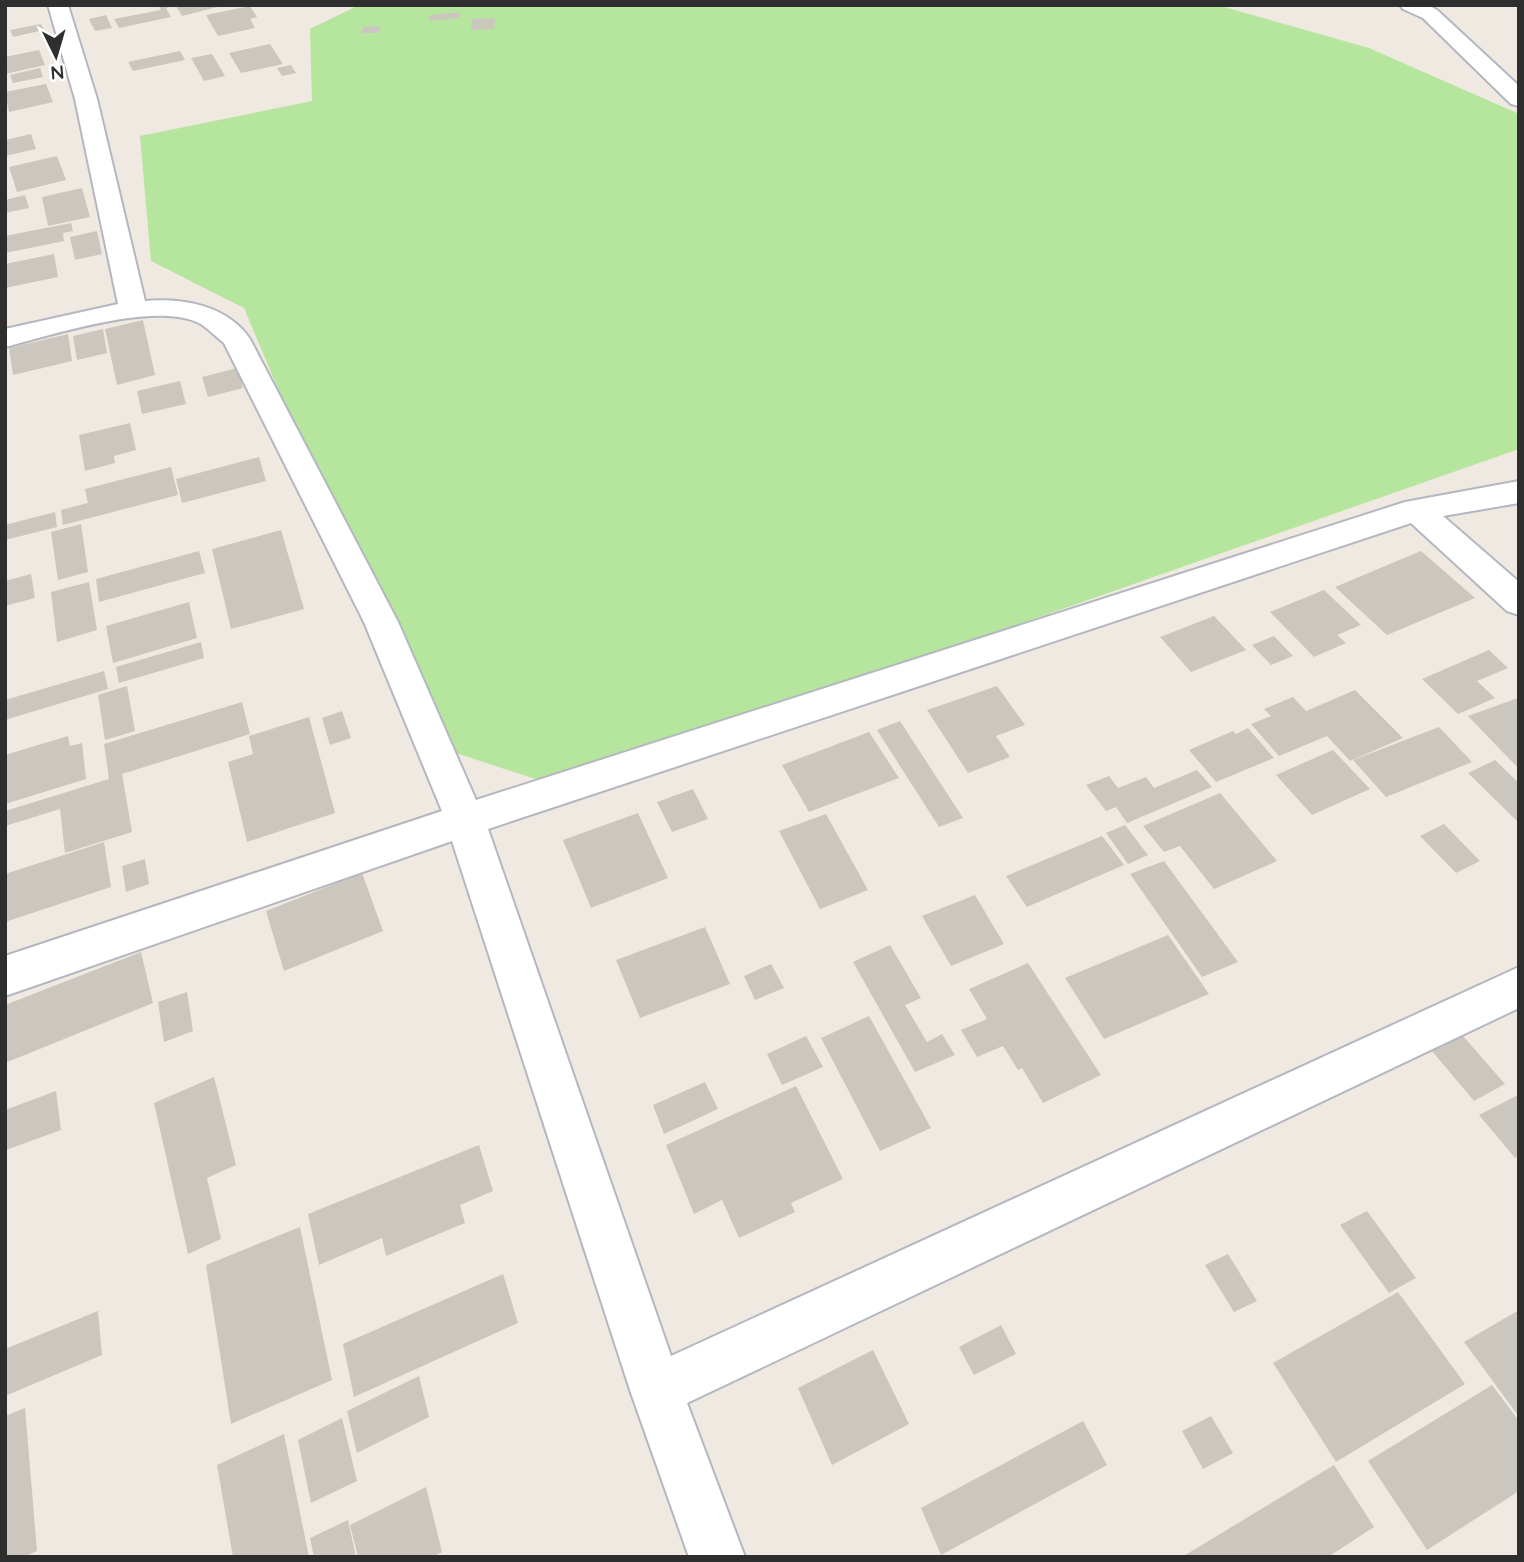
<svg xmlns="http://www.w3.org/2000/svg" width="1524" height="1562" viewBox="0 0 1524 1562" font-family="Quicksand,sans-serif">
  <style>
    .green { fill: #b6e59e }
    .building { fill: #cbc7bf }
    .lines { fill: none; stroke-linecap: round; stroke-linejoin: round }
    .minor-casing { stroke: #b4b7c1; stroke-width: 4 }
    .minor { fill: #fff; fill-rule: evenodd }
  </style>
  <rect width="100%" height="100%" fill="#efe9e1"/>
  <path class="green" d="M 359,5 L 1217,5 L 1369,48 L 1519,114 L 1519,449 L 557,786 L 428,744 L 244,308 L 151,261 L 140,136 L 312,101 L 310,29 Z"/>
  <path class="building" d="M 175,5 L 166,8 L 171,17 L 119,28 L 114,19 L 161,10 L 159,6 Z
    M 225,5 L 182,16 L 176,6 L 181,5 Z
    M 250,6 L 257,17 L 250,19 L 255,28 L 218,36 L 206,15 Z
    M 446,13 L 460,13 L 459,18 L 429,21 L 430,15 Z
    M 106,15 L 112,28 L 95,31 L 89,19 Z
    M 495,18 L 494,29 L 471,30 L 472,19 Z
    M 41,24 L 44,30 L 13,37 L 10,30 Z
    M 380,26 L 379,33 L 361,33 L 363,27 Z
    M 270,44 L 283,64 L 241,73 L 229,53 Z
    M 39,50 L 45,65 L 5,74 L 5,57 Z
    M 180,51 L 185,60 L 133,71 L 128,62 Z
    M 212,54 L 225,76 L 204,81 L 191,58 Z
    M 291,65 L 296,73 L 282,76 L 277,68 Z
    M 40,68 L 43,77 L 13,83 L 10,75 Z
    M 46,84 L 53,102 L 9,112 L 5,92 Z
    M 31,134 L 36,149 L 5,156 L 5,140 Z
    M 57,156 L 66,180 L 17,192 L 9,167 Z
    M 82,188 L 90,217 L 48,226 L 42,197 Z
    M 25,195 L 29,208 L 5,213 L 5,200 Z
    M 71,223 L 73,231 L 63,233 L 64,241 L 5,253 L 5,236 Z
    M 97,231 L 102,254 L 75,260 L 70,237 Z
    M 54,254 L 58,277 L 5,288 L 5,264 Z
    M 143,320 L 155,375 L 117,385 L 105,329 Z
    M 103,329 L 107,353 L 77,360 L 73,336 Z
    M 68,334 L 72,361 L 13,375 L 9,348 Z
    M 237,368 L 243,388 L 208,397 L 202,377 Z
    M 180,381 L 186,404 L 142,414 L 137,391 Z
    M 130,423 L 136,450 L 114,456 L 115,463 L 85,471 L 79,435 Z
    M 259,457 L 266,481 L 182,503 L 176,479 Z
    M 171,467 L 178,495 L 63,525 L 61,510 L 88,503 L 85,489 Z
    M 55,512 L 57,527 L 5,540 L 5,525 Z
    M 81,524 L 88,572 L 58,580 L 51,532 Z
    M 281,530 L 304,609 L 231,629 L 212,549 Z
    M 199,551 L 205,573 L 99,602 L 96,579 Z
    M 1421,551 L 1475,598 L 1387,635 L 1335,587 Z
    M 31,574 L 35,598 L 5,606 L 5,581 Z
    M 89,582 L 97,630 L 57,642 L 51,592 Z
    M 1324,590 L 1361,625 L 1337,635 L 1346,643 L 1314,657 L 1270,612 Z
    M 189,602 L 197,638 L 113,663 L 106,626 Z
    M 1214,616 L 1246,650 L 1191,672 L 1160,637 Z
    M 1274,636 L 1293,656 L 1271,665 L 1252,645 Z
    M 201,642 L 204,658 L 119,683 L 116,667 Z
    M 1489,650 L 1508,668 L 1477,681 L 1495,698 L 1458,714 L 1422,679 Z
    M 104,671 L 108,689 L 5,720 L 5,700 Z
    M 127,686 L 135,731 L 105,740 L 98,695 Z
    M 997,686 L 1025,725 L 996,736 L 1010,757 L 968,773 L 927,710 Z
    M 1355,690 L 1403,738 L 1350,761 L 1327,736 L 1279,756 L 1251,724 L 1271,716 L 1264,709 L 1293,697 L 1306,711 Z
    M 1518,698 L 1519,699 L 1519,769 L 1468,716 Z
    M 242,702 L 250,734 L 122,774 L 132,832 L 65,853 L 60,809 L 5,826 L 5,811 L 109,779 L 104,744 Z
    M 342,711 L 351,738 L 330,745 L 322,718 Z
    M 309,717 L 335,813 L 247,842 L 228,762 L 253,754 L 249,736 Z
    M 900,721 L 963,818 L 939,827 L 877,730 Z
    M 1439,727 L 1472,762 L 1386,797 L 1353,760 Z
    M 1248,728 L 1274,758 L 1216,782 L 1189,750 L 1233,731 L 1236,734 Z
    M 869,732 L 899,778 L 809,812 L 782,765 Z
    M 68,736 L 70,746 L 82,743 L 86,779 L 5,804 L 5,755 Z
    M 1333,750 L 1370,789 L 1312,815 L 1276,775 Z
    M 1495,760 L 1519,783 L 1519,823 L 1468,773 Z
    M 1197,770 L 1212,787 L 1127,823 L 1116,807 L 1106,811 L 1086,785 L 1109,776 L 1118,788 L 1146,777 L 1154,788 Z
    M 693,789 L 708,819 L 672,832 L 657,802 Z
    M 1220,793 L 1277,861 L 1214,889 L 1180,846 L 1164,852 L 1143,826 Z
    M 638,813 L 668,878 L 591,908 L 563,840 Z
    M 826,814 L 868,890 L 820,909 L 779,831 Z
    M 1444,824 L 1480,861 L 1456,873 L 1420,836 Z
    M 1125,825 L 1148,855 L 1128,864 L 1106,833 Z
    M 1102,836 L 1124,865 L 1027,907 L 1006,876 Z
    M 104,842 L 111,887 L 5,922 L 5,874 Z
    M 145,859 L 149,884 L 126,892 L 122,866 Z
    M 1164,861 L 1238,962 L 1202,977 L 1130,874 Z
    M 362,873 L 383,931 L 284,971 L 266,911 Z
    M 975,895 L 1004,944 L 951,966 L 922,916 Z
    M 705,927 L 730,984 L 640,1018 L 616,960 Z
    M 1168,935 L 1209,994 L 1104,1039 L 1065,978 Z
    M 890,945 L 921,998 L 905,1005 L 927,1042 L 942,1034 L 955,1055 L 915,1072 L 853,962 Z
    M 141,952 L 153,1003 L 5,1063 L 5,1005 Z
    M 1028,963 L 1101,1075 L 1043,1103 L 1022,1068 L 1018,1070 L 1003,1046 L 977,1057 L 961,1030 L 987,1019 L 969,989 Z
    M 771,964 L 784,988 L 755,1000 L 744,976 Z
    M 187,992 L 193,1031 L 164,1042 L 158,1002 Z
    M 869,1016 L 931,1128 L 880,1151 L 821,1038 Z
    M 806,1036 L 823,1067 L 782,1085 L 767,1054 Z
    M 1463,1036 L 1505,1084 L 1474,1101 L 1432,1051 Z
    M 214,1077 L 236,1165 L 207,1178 L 221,1239 L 188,1254 L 154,1103 Z
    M 705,1082 L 718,1109 L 664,1134 L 653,1105 Z
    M 796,1086 L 843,1179 L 791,1203 L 795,1212 L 739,1238 L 722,1200 L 694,1214 L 666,1145 Z
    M 56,1091 L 61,1130 L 6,1150 L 5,1110 Z
    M 1518,1095 L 1519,1156 L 1515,1158 L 1479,1115 Z
    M 479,1145 L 493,1191 L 460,1205 L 465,1223 L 386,1256 L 382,1238 L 319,1265 L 308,1214 Z
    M 1367,1211 L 1416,1278 L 1389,1293 L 1340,1225 Z
    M 300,1227 L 332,1380 L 231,1424 L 206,1265 Z
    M 1228,1254 L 1257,1301 L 1234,1312 L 1205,1265 Z
    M 503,1274 L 518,1323 L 354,1397 L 343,1344 Z
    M 1398,1292 L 1465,1384 L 1336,1462 L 1273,1363 Z
    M 1519,1310 L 1519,1413 L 1517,1414 L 1464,1342 Z
    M 98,1311 L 102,1355 L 5,1396 L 5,1349 Z
    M 1001,1325 L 1016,1354 L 974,1375 L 959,1347 Z
    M 873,1350 L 909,1424 L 832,1465 L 798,1388 Z
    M 419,1376 L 429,1417 L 357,1453 L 347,1411 Z
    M 1492,1385 L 1519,1421 L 1519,1491 L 1427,1550 L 1368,1461 Z
    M 25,1408 L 37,1551 L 24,1557 L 5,1557 L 5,1416 Z
    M 1211,1416 L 1233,1453 L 1203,1469 L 1182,1431 Z
    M 342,1418 L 357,1481 L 311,1503 L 298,1440 Z
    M 1083,1421 L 1107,1465 L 941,1555 L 921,1508 Z
    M 284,1434 L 309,1557 L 233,1557 L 217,1465 Z
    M 1334,1465 L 1374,1527 L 1328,1557 L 1182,1557 Z
    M 426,1487 L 442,1552 L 433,1557 L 358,1557 L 350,1525 Z
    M 348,1520 L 356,1557 L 314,1557 L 310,1538 Z"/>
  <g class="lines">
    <g class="minor-casing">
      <path id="minor" d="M 48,5 L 68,5 L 97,99 L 145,301 C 183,298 227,305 250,339 L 398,622 L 476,800 L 1405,502 L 1519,481 L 1519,503 L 1443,516 L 1519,582 L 1519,615 L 1507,611 L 1411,523 L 488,829 L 671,1356 L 1519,967 L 1519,1008 L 687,1403 L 745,1557 L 689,1557 L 630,1390 L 452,841 L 5,996 L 5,956 L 442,811 L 364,622 L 224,343 C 216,337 208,328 199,323 C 155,301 52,335 5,347 L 5,329 L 118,304 L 75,99 Z
        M 1400,5 L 1428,5 L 1437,10 L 1519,86 L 1519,106 L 1511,104 L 1423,18 L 1403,9 Z"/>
    </g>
    <use href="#minor" class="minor"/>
  </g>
  <rect width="1524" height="1562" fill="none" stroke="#2e2e2e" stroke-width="14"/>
  <g transform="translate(56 56) rotate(175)" stroke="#ffffff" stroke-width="5" paint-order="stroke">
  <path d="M0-5L12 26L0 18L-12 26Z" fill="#2e2e2e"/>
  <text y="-10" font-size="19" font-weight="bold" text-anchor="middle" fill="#2e2e2e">N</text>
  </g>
</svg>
